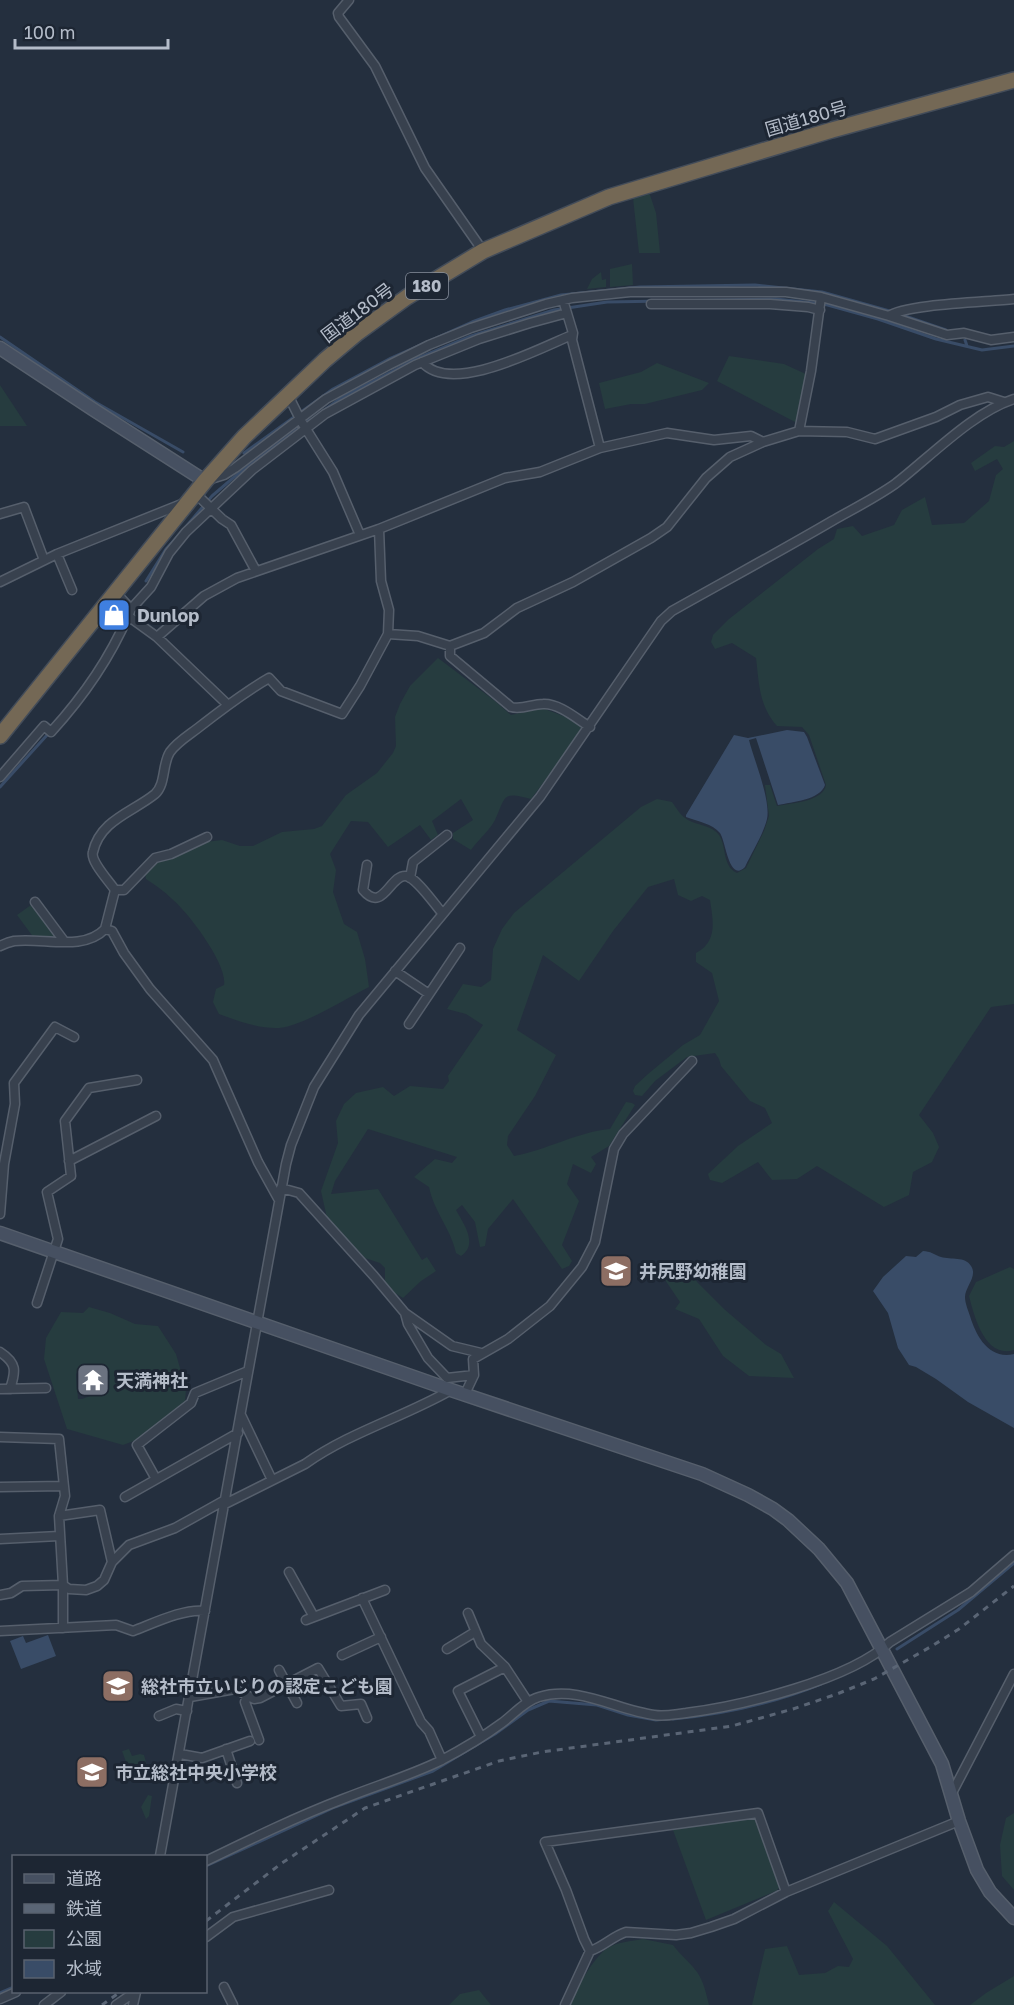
<svg xmlns="http://www.w3.org/2000/svg" width="1014" height="2005" viewBox="0 0 1014 2005" font-family="'Golos Text','Noto Sans JP',sans-serif">
  <style>
    .green { fill: #263c3f; fill-rule: evenodd }
    .water { fill: #394c67 }
    .lines { fill: none; stroke-linecap: round; stroke-linejoin: round }
    .stream { stroke: #394c67; stroke-width: 3 }
    .street-casing { stroke: #565f6c; stroke-width: 11 }
    .secondary-casing { stroke: #565f6c; stroke-width: 15 }
    .highway-casing { stroke: #434c59; stroke-width: 18 }
    .street { stroke: #38414e; stroke-width: 8 }
    .secondary { stroke: #465061; stroke-width: 12 }
    .highway { stroke: #746855; stroke-width: 15 }
    .rail { stroke: #5a6575; stroke-width: 3; stroke-dasharray: 6 6; stroke-linecap: butt }
    .labels { text-anchor: middle; dominant-baseline: central; stroke-width: 6; stroke-linejoin: round; paint-order: stroke }
    .shield { fill: #1d2633; stroke: #878f9c; stroke-width: 1.5 }
    .shield-label { font-size: 16px; font-weight: bold; fill: #b4bcc9 }
    .street-label { font-size: 18px; fill: #b4bcc9; stroke: #1d2633 }
    .poi-label { font-size: 18px; font-weight: bold; fill: #b4bcc9; stroke: #1d2633; text-anchor: start }
  </style>
  <rect width="100%" height="100%" fill="#242f3e"/>
  <path class="green" d="M 649,192 L 656,213 L 660,253 L 639,253 L 633,198 Z
    M 632,264 L 633,285 L 610,287 L 610,269 Z
    M 601,272 L 602,280 L 606,279 L 606,287 L 587,289 L 592,279 Z
    M 729,356 L 784,364 L 808,375 L 797,423 L 717,381 Z
    M 657,363 L 709,383 L 702,390 L 645,404 L 631,404 L 605,409 L 599,383 L 641,372 Z
    M 0,385 L 27,426 L 0,426 Z
    M 1014,441 L 1014,1004 L 991,1007 L 919,1115 L 933,1133 L 939,1147 L 932,1162 L 913,1172 L 909,1195 L 884,1207 L 817,1166 L 797,1179 L 772,1180 L 758,1162 L 722,1183 L 710,1180 L 708,1174 L 738,1146 L 772,1123 L 765,1108 L 750,1101 L 721,1066 L 719,1059 L 715,1053 L 687,1057 L 655,1081 L 642,1096 L 635,1095 L 633,1091 L 635,1086 L 648,1074 L 683,1045 L 700,1035 L 719,1001 L 712,973 L 696,962 L 696,953 C 718,941 713,921 710,900 L 702,896 L 691,901 L 678,895 L 674,879 L 648,887 L 613,931 L 579,981 L 543,955 L 517,1030 L 556,1055 L 535,1096 L 508,1136 L 507,1145 L 514,1156 C 547,1150 577,1132 610,1129 L 626,1102 L 632,1103 L 635,1105 L 609,1146 L 591,1157 L 596,1164 L 591,1173 L 573,1164 L 567,1184 L 579,1201 L 562,1245 L 572,1261 L 569,1266 L 562,1269 L 513,1199 L 488,1229 L 485,1246 L 480,1247 L 475,1222 L 462,1205 L 456,1210 C 463,1223 479,1244 461,1256 L 456,1253 C 451,1229 434,1212 429,1187 L 414,1177 L 435,1159 L 452,1163 L 457,1157 L 368,1129 L 335,1181 L 331,1194 L 378,1189 L 422,1260 L 427,1257 L 436,1271 L 421,1281 L 403,1298 L 395,1293 L 385,1282 L 385,1268 L 380,1263 L 365,1258 L 327,1218 L 321,1191 L 338,1143 L 336,1121 L 344,1104 L 356,1093 L 383,1087 L 394,1096 L 410,1086 L 443,1089 L 449,1081 L 448,1076 L 483,1025 L 466,1014 L 447,1009 L 463,984 L 481,987 L 491,980 L 493,949 L 502,929 L 514,913 L 641,807 L 657,799 L 672,802 C 677,809 681,816 688,820 C 697,825 713,826 719,835 C 727,847 722,866 737,873 L 746,868 L 764,831 L 769,816 L 765,785 L 770,785 L 777,806 C 791,803 823,802 826,785 L 809,735 L 802,727 L 777,726 C 759,706 759,683 756,658 L 732,643 L 715,649 L 711,642 L 713,635 L 729,619 L 818,549 L 834,539 L 837,529 L 853,526 L 862,536 L 894,525 L 902,510 L 925,497 L 932,525 L 964,523 L 989,501 L 996,475 L 1003,469 L 997,459 L 975,471 L 971,463 L 995,446 L 1004,447 Z
    M 438,658 L 495,701 L 511,715 L 542,708 L 574,720 L 581,726 L 578,737 L 531,799 C 502,791 506,796 495,820 C 490,830 478,840 471,850 L 453,839 L 453,833 L 473,820 L 461,799 L 432,821 L 438,835 L 431,840 L 420,825 L 388,847 L 368,822 L 351,821 L 330,854 L 336,870 L 333,892 L 344,924 L 357,932 L 365,959 L 369,987 C 347,998 303,1026 279,1028 C 259,1029 238,1021 219,1014 L 213,1002 L 216,989 L 224,985 C 228,965 188,912 172,899 C 164,891 155,885 146,879 L 145,873 L 160,860 L 205,842 L 222,840 L 240,846 L 253,846 L 282,832 L 314,829 L 322,826 L 346,795 L 377,773 L 393,753 L 396,746 L 395,717 L 400,704 L 410,686 Z
    M 31,905 L 57,939 L 34,938 L 17,915 Z
    M 687,1261 L 697,1282 L 724,1309 L 766,1345 L 781,1354 L 794,1378 L 749,1376 L 723,1356 L 699,1319 L 675,1309 L 680,1302 L 663,1277 Z
    M 1010,1267 L 1014,1269 L 1014,1350 C 985,1359 974,1316 969,1296 L 976,1282 Z
    M 89,1307 L 110,1313 L 135,1324 L 158,1326 L 176,1354 L 186,1389 L 185,1402 L 179,1410 L 139,1439 L 123,1445 L 67,1429 L 44,1359 L 46,1338 L 61,1312 L 83,1313 ZM 84,1364 L 89,1373 L 102,1366 L 110,1376 L 108,1382 L 109,1389 L 82,1399 L 78,1399 L 76,1374 L 81,1369 L 81,1365 Z
    M 129,1749 L 132,1756 L 140,1754 L 144,1755 L 148,1769 L 140,1777 L 129,1770 L 122,1751 Z
    M 148,1795 L 152,1796 L 149,1816 L 146,1819 L 141,1807 Z
    M 1014,1813 L 1014,1890 L 1002,1876 L 1000,1845 L 1006,1818 Z
    M 751,1817 L 757,1821 L 780,1887 L 776,1891 L 706,1920 L 673,1830 Z
    M 834,1902 L 887,1946 L 935,2005 L 752,2005 L 765,1949 L 787,1946 L 799,1975 L 825,1973 L 838,1966 L 849,1967 L 853,1959 L 828,1911 Z
    M 643,1939 L 673,1945 C 680,1955 690,1962 697,1972 C 704,1982 706,1993 709,2005 L 570,2005 C 576,1989 592,1960 606,1949 C 616,1942 632,1941 643,1939 Z
    M 1014,1976 L 1014,2005 L 970,2005 L 986,1993 Z
    M 479,1990 L 491,2005 L 449,2005 L 460,1994 Z"/>
  <path class="water" d="M 787,730 L 804,732 L 807,737 L 825,785 C 820,800 792,802 778,805 L 756,738 L 749,740 C 754,760 771,800 767,819 C 763,835 752,852 745,867 C 729,883 726,842 720,833 C 713,824 697,821 686,817 L 686,815 L 734,735 L 748,738 Z
    M 923,1251 C 930,1251 935,1255 941,1257 C 951,1260 965,1256 971,1266 C 978,1276 965,1287 965,1297 C 965,1303 968,1310 970,1316 C 976,1336 989,1360 1014,1354 L 1014,1428 L 968,1402 L 936,1379 L 916,1367 L 909,1365 L 898,1348 L 888,1313 L 873,1291 L 883,1277 L 906,1256 L 916,1257 Z
    M 48,1635 L 56,1656 L 21,1669 L 10,1641 L 23,1636 L 26,1643 Z"/>
  <g class="lines">
    <path class="stream" d="M 899,314 L 946,330
      M 0,337 L 95,402 L 183,452
      M 965,340 L 967,346
      M 323,411 L 341,398 L 416,359 L 471,336 L 554,310 L 607,302 L 776,299 L 824,304 L 878,319 L 936,339 L 982,350 L 1014,346
      M 244,453 L 333,389 L 391,358 L 472,322 L 505,310 L 561,295 L 640,287 L 755,285 L 822,292 L 893,312
      M 184,529 L 212,496 L 233,478 L 310,420
      M 146,581 L 166,549 L 180,534
      M 0,787 L 48,734
      M 897,1649 L 958,1610 L 1014,1563
      M 673,1719 C 724,1714 774,1703 821,1684
      M 206,1866 L 335,1807 L 433,1771 L 495,1734 L 528,1710 L 549,1701 L 597,1705 L 628,1715 L 656,1720 L 667,1719
      M 0,1993 L 14,1987"/>
    <g class="street-casing">
      <path id="street" d="M 349,0 L 338,13 L 339,17 L 375,66 L 425,168 L 483,251
        M 563,300 L 573,333 L 572,340 L 600,448
        M 651,304 L 770,304 L 808,307 L 820,310
        M 889,316 L 947,335 L 964,333 L 991,340 L 1014,337
        M 422,362 C 451,396 540,348 572,335
        M 288,395 L 301,421 L 333,472 L 360,535
        M 799,431 L 811,371 L 821,297
        M 211,479 L 224,475 L 235,468 L 326,399 L 389,365 L 429,345 L 471,328 L 546,304 L 572,298 L 630,292 L 786,292 L 821,297 L 889,316 C 905,304 989,302 1014,299
        M 195,493 L 222,519 L 231,525 L 256,571
        M 0,514 L 24,507 L 44,560
        M 57,554 L 72,590
        M 0,582 L 57,554 L 184,503
        M 116,593 L 131,609 L 128,616 L 157,637 L 227,704
        M 131,609 L 151,587 L 169,553 L 186,532 L 252,470 L 325,414 L 415,365 L 479,339 L 530,323 L 567,313
        M 388,634 L 418,636 L 450,646 L 484,633 L 517,608 L 573,582 L 651,538 L 667,527 L 706,478 L 730,457 L 763,442 L 799,431 L 847,432 L 875,439 L 936,417 L 960,405 L 988,397 L 1004,402
        M 157,637 L 204,596 L 237,578 L 379,529 L 505,478 L 540,472 L 600,448 L 667,433 L 714,440 L 751,436 L 763,442
        M 450,646 L 450,656 L 511,707 C 522,710 532,704 543,704 C 559,703 577,719 590,727
        M 0,777 L 44,726 L 51,732 C 83,697 109,660 128,616
        M 367,865 L 363,890 C 383,914 390,874 406,876 C 417,878 435,905 443,914
        M 410,878 L 413,862 L 447,835
        M 115,890 L 124,890 L 155,858 L 171,854 L 207,837
        M 35,902 L 64,941
        M 105,929 L 115,890 C 109,881 90,861 93,852 C 100,820 133,812 155,794 C 166,784 162,764 170,752 C 177,742 189,735 198,728 C 221,710 243,693 269,678 L 281,691 L 342,714 L 360,686 L 388,634 L 389,610 L 381,581 L 379,529
        M 0,946 C 4,944 9,942 14,941 C 42,937 83,952 105,929 L 112,931 L 124,953 L 150,989 L 213,1060 L 258,1162 L 279,1200
        M 395,971 L 429,994
        M 409,1024 L 460,948
        M 69,1161 L 156,1116
        M 281,1188 L 299,1193 L 374,1276 L 405,1313 L 408,1324 L 428,1358 L 447,1378 L 474,1375
        M 0,1214 L 4,1164 L 15,1104 L 14,1083 L 55,1027 L 74,1037
        M 37,1303 L 58,1239 L 47,1192 L 71,1176 L 65,1121 L 89,1088 L 137,1080
        M 405,1313 L 452,1346 L 481,1353
        M 0,1352 C 17,1363 16,1371 10,1389
        M 0,1389 L 46,1388
        M 465,1394 L 474,1375 L 473,1359 L 508,1339 L 550,1306 L 582,1267 L 595,1242 L 614,1149 L 623,1134 L 692,1061
        M 241,1415 L 272,1480
        M 0,1437 L 59,1439 L 65,1496 L 59,1516 L 63,1585 L 63,1628
        M 156,1479 L 137,1445 L 191,1403 L 195,1393 L 248,1371
        M 0,1487 L 63,1486
        M 125,1497 L 238,1433
        M 225,1504 L 305,1464 C 350,1432 404,1417 451,1390
        M 59,1516 L 100,1510 L 112,1562
        M 0,1539 L 59,1536
        M 289,1572 L 314,1617
        M 0,1595 L 11,1593 L 22,1586 L 63,1585 L 69,1589 L 86,1590 L 97,1586 L 104,1580 L 112,1562 L 129,1545 L 175,1528 L 225,1500
        M 362,1598 L 421,1722 L 429,1731 L 442,1760
        M 468,1613 L 481,1644 L 505,1667 L 528,1702
        M 306,1620 L 385,1590
        M 0,1631 L 116,1625 L 133,1631 C 152,1624 184,1608 205,1611
        M 447,1649 L 475,1632
        M 342,1655 L 381,1637
        M 279,1670 L 297,1703
        M 190,1697 L 235,1689 L 254,1699 L 260,1698 L 318,1668 L 341,1706 L 361,1704 L 367,1718
        M 247,1697 L 245,1702 L 259,1740
        M 159,1716 L 176,1709 L 187,1711
        M 481,1737 L 458,1691 L 505,1667
        M 226,1749 L 237,1783
        M 180,1754 L 202,1758 L 250,1741
        M 952,1793 L 1014,1674
        M 160,1856 L 286,1164 L 291,1145 L 314,1087 L 359,1015 L 540,797 L 661,621 L 672,611 C 725,581 779,552 832,521 C 853,509 875,498 895,484 C 930,457 973,412 1014,399
        M 206,1861 C 251,1839 296,1817 343,1799 C 375,1786 409,1776 440,1761 C 461,1750 483,1737 502,1723 C 514,1714 525,1701 539,1697 C 578,1685 617,1710 654,1715 C 665,1717 676,1714 686,1713 C 741,1706 850,1680 890,1642 L 971,1592 L 1014,1555
        M 206,1937 L 233,1917 L 329,1890
        M 590,1951 L 584,1939 L 566,1890 L 545,1842 L 758,1813 L 786,1892
        M 224,1987 L 233,2005
        M 0,1999 L 16,1992
        M 44,2005 L 61,1992
        M 116,2005 L 135,1992
        M 133,2005 L 136,1992
        M 565,2005 L 590,1951 C 603,1947 613,1936 626,1932 L 676,1935 L 691,1933 L 711,1927 L 734,1919 L 786,1892 L 959,1821"/>
    </g>
    <g class="secondary-casing">
      <path id="secondary" d="M 0,348 L 94,410 L 205,481
        M 0,1233 L 451,1390 L 702,1474 L 748,1495 L 773,1509 L 788,1520 L 819,1549 L 847,1583 L 942,1764 L 959,1821 L 977,1870 L 990,1892 L 1014,1918"/>
    </g>
    <g class="highway-casing">
      <path id="highway" d="M 0,736 L 205,481 L 244,437 L 325,360 L 356,334 L 407,297 L 483,251 L 609,197 L 832,130 L 1014,80"/>
    </g>
    <use href="#street" class="street"/>
    <use href="#secondary" class="secondary"/>
    <use href="#highway" class="highway"/>
    <path class="rail" d="M 206,1921 L 282,1863 L 365,1808 L 499,1761 L 542,1752 L 732,1726 L 793,1709 L 837,1694 L 874,1679 L 932,1646 L 959,1629 L 1014,1586
      M 102,2005 L 120,1992"/>
  </g>
  <defs>
    <g id="shop-square" transform="scale(1.725)"><rect x="-9" y="-9" width="18" height="18" rx="4" fill="#3f7fe0" stroke="#1d2633"/><path d="M-5-2.5h2.3a2.7 3.5 0 0 1 5.4 0H5L5.5 6h-11ZM-1.5-2.5h3a1.5 2.3 0 0 0-3 0Z" fill="#fff"/></g>
    <g id="school-square" transform="scale(1.725)"><rect x="-9" y="-9" width="18" height="18" rx="4" fill="#8d6e63" stroke="#1d2633"/><path d="M0-5L7-2L0 1L-7-2ZM-4 1L0 2.5L4 1V4Q0 6-4 4Z" fill="#fff"/></g>
    <g id="temple-square" transform="scale(1.725)"><rect x="-9" y="-9" width="18" height="18" rx="4" fill="#6b7280" stroke="#1d2633"/><path d="M0-6L5-2H3V0L6.5 2.5H4V6H1.5V3h-3V6H-4V2.5H-6.5L-3 0V-2H-5Z" fill="#fff"/></g>
  </defs>
  <g fill-rule="evenodd">
    <use href="#shop-square" x="114" y="615"/>
    <use href="#school-square" x="616" y="1271"/>
    <use href="#temple-square" x="93" y="1380"/>
    <use href="#school-square" x="118" y="1686"/>
    <use href="#school-square" x="92" y="1772"/>
  </g>
  <g class="labels">
    <rect class="shield" x="406" y="273" width="42" height="26" rx="4.5"/>
    <g class="shield-label">
      <text x="427" y="286">180</text>
    </g>
    <g class="street-label">
      <text transform="translate(806 118) rotate(-16)">国道180号</text>
      <text transform="translate(357 312) rotate(-37)">国道180号</text>
    </g>
    <g class="poi-label">
      <text x="137" y="615">Dunlop</text>
      <text x="639" y="1271">井尻野幼稚園</text>
      <text x="116" y="1380">天満神社</text>
      <text x="141" y="1686">総社市立いじりの認定こども園</text>
      <text x="115" y="1772">市立総社中央小学校</text>
    </g>
  </g>
  <rect x="12" y="1855" width="195" height="138" fill="#1d2633" stroke="#59626f" stroke-width="1.5"/>
  <rect x="24" y="1874" width="30" height="9" fill="#465061" stroke="#59626f" stroke-width="1.5"/>
  <text x="66" y="1885" font-size="18" fill="#b4bcc9">道路</text>
  <rect x="24" y="1904" width="30" height="9" fill="#5a6575" stroke="#59626f" stroke-width="1.5"/>
  <text x="66" y="1915" font-size="18" fill="#b4bcc9">鉄道</text>
  <rect x="24" y="1930" width="30" height="18" fill="#263c3f" stroke="#59626f" stroke-width="1.5"/>
  <text x="66" y="1945" font-size="18" fill="#b4bcc9">公園</text>
  <rect x="24" y="1960" width="30" height="18" fill="#394c67" stroke="#59626f" stroke-width="1.5"/>
  <text x="66" y="1975" font-size="18" fill="#b4bcc9">水域</text>
  <path d="M15 39v9h153v-9" fill="none" stroke="#b4bcc9" stroke-width="3"/>
  <text x="24" y="39" font-size="18" fill="#b4bcc9" stroke="#1d2633" stroke-width="4.5" paint-order="stroke">100 m</text>
</svg>
